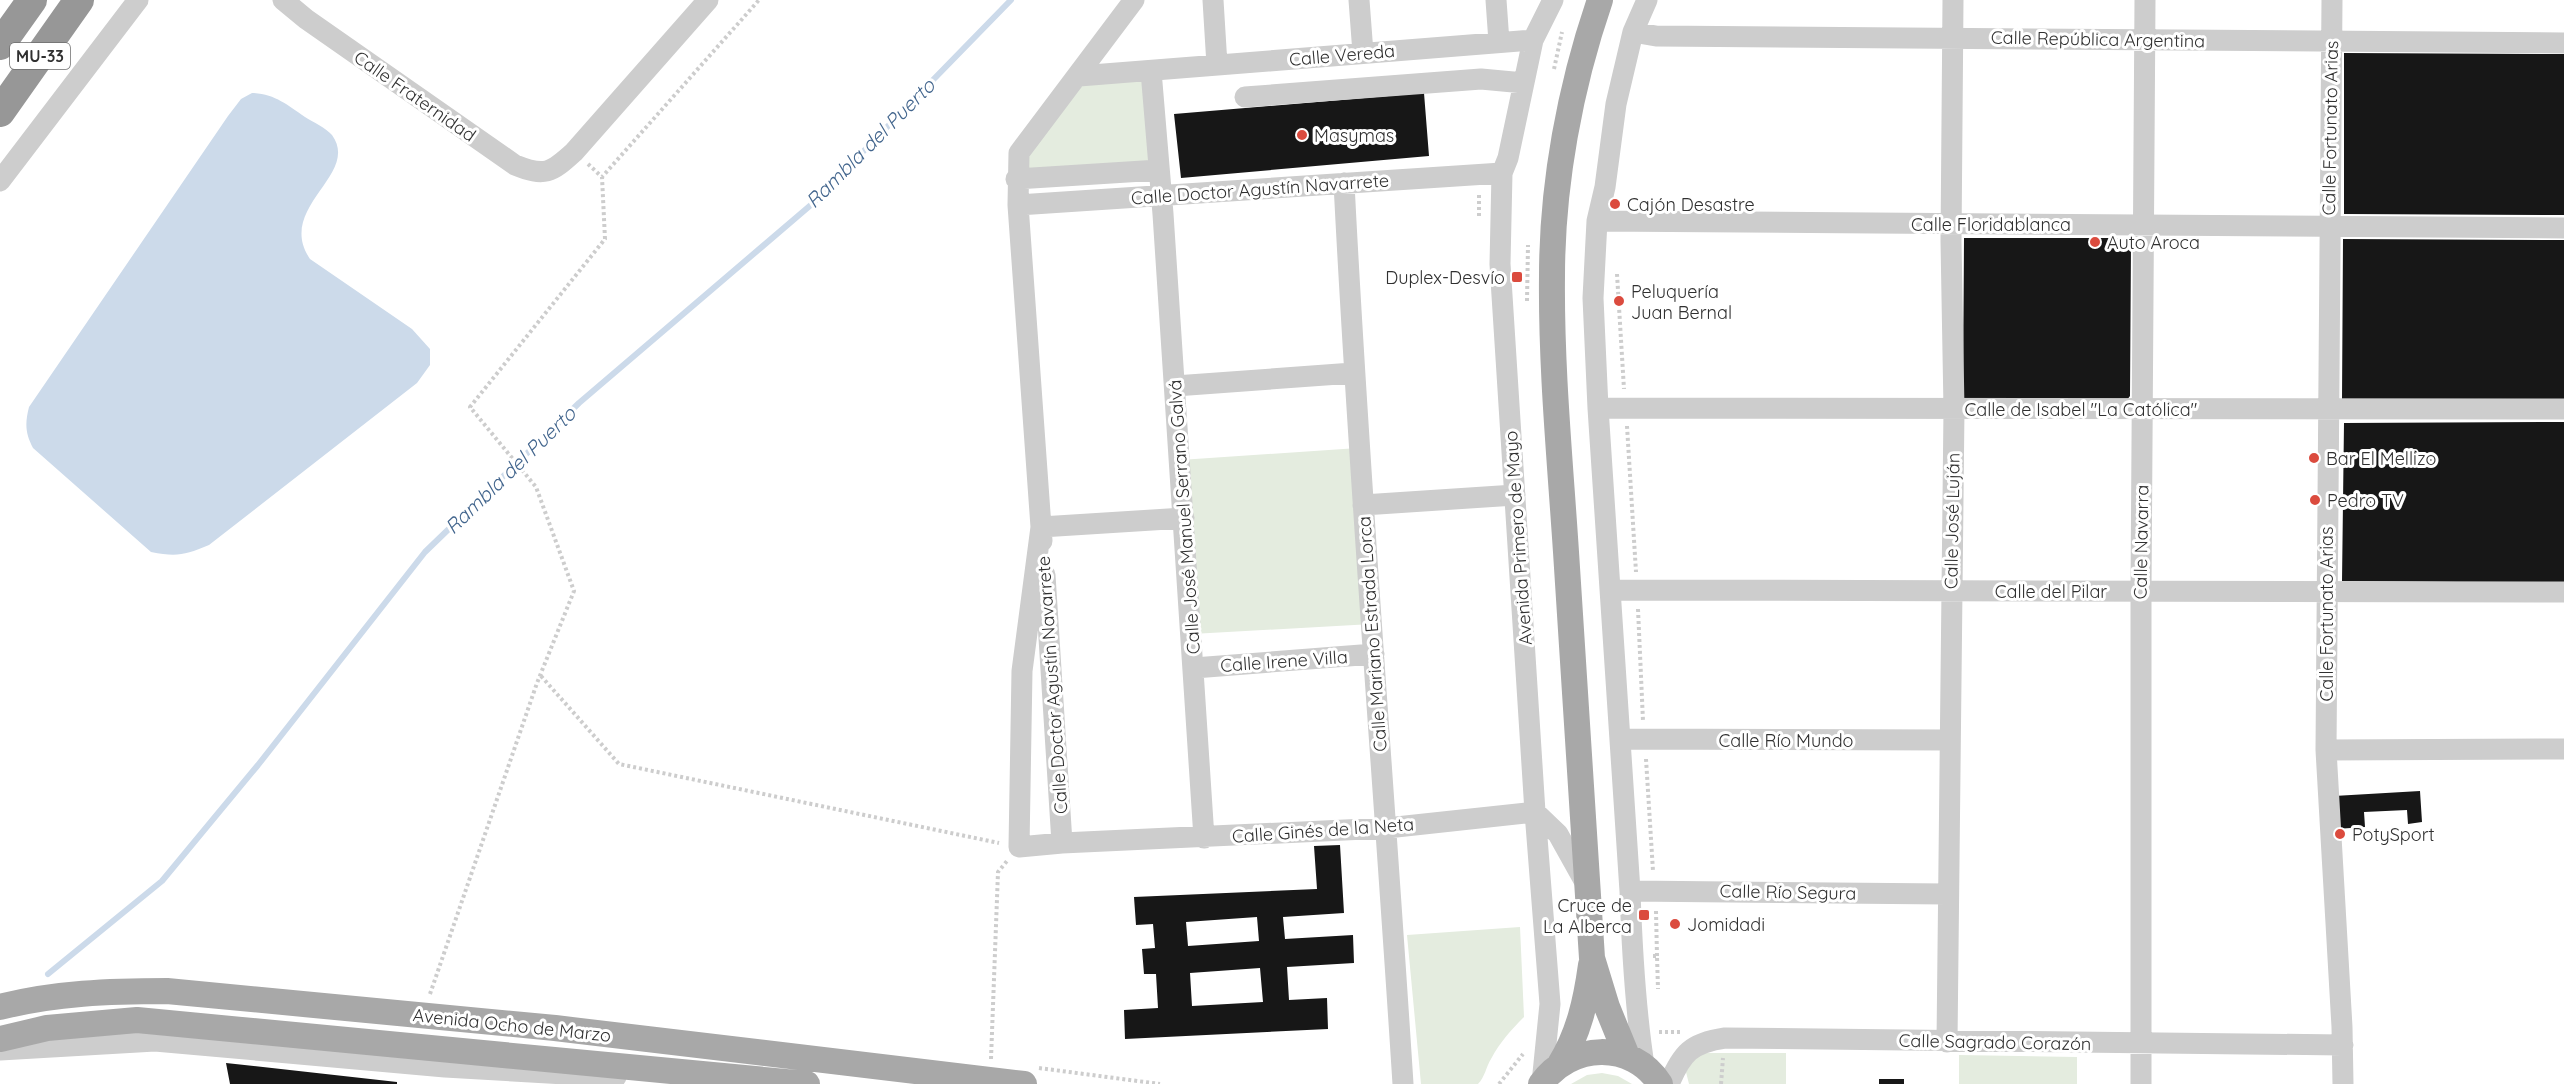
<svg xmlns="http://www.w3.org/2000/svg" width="2564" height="1084" viewBox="0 0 2564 1084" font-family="Quicksand,sans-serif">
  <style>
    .green { fill: #e4ecdf }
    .water { fill: #ccdaea }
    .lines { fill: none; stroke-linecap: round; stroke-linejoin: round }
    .stream { stroke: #ccdaea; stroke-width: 6 }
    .building { fill: #171717; fill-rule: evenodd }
    .path { stroke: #cdcdcd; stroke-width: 4; stroke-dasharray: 3 3; stroke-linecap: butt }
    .minor { stroke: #cdcdcd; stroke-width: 21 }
    .major { stroke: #a8a8a8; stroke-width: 26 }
    .highway { stroke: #979797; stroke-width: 30 }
    .poi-dot { fill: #db4b3e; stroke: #fff; stroke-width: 2 }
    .labels { text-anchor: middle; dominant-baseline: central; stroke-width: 6; stroke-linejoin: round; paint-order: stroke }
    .shield { fill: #fff; stroke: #6e6e6e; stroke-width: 1.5 }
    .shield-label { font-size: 16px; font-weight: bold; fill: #303030 }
    .street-label { font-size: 18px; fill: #303030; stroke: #fff }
    .poi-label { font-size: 18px; fill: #303030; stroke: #fff; text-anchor: start }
    .water-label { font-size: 20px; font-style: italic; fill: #42658d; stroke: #fff }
  </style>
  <rect width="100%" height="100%" fill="#fff"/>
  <path class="green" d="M 1151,71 L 1159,170 L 1016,179 L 1019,153 L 1079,76 Z
    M 1358,448 L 1372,624 L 1192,634 L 1180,460 Z
    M 1520,927 L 1524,1017 C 1511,1030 1500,1042 1491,1059 C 1486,1067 1485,1077 1478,1084 L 1421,1084 L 1407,935 Z
    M 1697,1053 L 1786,1053 L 1786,1084 L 1689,1084 L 1686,1072 Z
    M 1959,1055 L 2077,1057 L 2077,1084 L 1959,1084 Z
    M 1602,1073 L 1618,1076 L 1632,1084 L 1571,1084 L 1587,1075 Z"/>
  <path class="water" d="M 252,93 C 275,94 287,105 305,117 C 313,122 326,128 332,135 C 361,175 275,207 310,259 L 412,329 L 430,349 L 430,365 L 417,383 L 209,545 C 185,555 177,557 151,552 L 33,448 C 25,433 25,423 29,407 L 228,116 L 241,99 Z"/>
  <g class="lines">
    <path class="stream" d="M 48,974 L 162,881 L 258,765 L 425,552 L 579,403 L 812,204 L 1011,0"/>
  </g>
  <path class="building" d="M 2344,53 L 2564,54 L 2564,215 L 2344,214 Z
    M 1424,93 L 1429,156 L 1181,178 L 1174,114 Z
    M 1964,238 L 2123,238 L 2131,246 L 2130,396 L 2127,400 L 1963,398 Z
    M 2343,239 L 2564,240 L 2564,400 L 2342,399 Z
    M 2564,422 L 2564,583 L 2342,581 L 2344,423 Z
    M 2420,791 L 2422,822 L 2408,824 L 2407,810 L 2364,812 L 2365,827 L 2336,829 L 2334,796 Z
    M 1340,845 L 1344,913 L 1283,917 L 1285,939 L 1353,935 L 1354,963 L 1287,967 L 1289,1000 L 1327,998 L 1328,1029 L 1125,1039 L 1124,1010 L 1158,1008 L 1156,974 L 1144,974 L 1142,949 L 1155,948 L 1153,924 L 1136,925 L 1134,897 L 1317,889 L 1314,846 ZM 1257,917 L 1259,941 L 1188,946 L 1186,922 ZM 1260,968 L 1263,1002 L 1192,1006 L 1190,973 Z
    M 226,1063 L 397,1082 L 397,1084 L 230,1084 Z
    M 1879,1079 L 1904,1079 L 1904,1084 L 1879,1084 Z"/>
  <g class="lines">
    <path class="path" d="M 1554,69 L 1562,32
      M 588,164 L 602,177 L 759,0
      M 1479,216 L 1479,194
      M 1617,274 L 1624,389
      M 1527,301 L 1528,245
      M 1627,426 L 1636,572
      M 1638,609 L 1643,721
      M 541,676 L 619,764 L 999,843
      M 1646,759 L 1653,871
      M 1656,911 L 1657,956
      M 1653,956 L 1657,956 L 1658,989
      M 430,994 L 537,683 L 574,591 L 536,487 L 470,407 L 605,239 L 602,177
      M 1659,1032 L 1681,1032
      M 991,1059 L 998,872 L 1007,861
      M 1039,1068 L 1160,1084
      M 1499,1084 L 1523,1054
      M 1721,1084 L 1723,1058"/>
    <path class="minor" d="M 283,0 L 306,19 L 515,165 C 545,177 551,173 574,152 L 708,0
      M 1213,0 L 1217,65
      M 1359,0 L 1363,53
      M 1496,0 L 1499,42
      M 2332,0 L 2326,750 L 2342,1027 L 2343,1084
      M 1633,32 L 1656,36 L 2564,43
      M 1151,71 L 1163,214 L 1204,838
      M 1079,76 L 1533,40
      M 1245,97 L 1481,79 L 1524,83
      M 1016,179 L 1159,170
      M 0,181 L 138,0
      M 1344,183 C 1359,484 1384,784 1403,1084
      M 1018,205 L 1502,173
      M 1597,221 L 2564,228
      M 1175,386 L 1353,373
      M 1598,408 L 2564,409
      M 1363,505 L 1515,495
      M 1184,518 L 1041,527 L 1022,671 L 1019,847 L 1062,843 L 1387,828 L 1535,812 L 1558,834 L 1587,886
      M 1042,541 L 1018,205 L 1019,153 L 1134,0
      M 1045,575 L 1062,843
      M 1610,590 L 2564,592
      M 1194,668 L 1374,654
      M 1621,739 L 1950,740
      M 2326,750 L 2564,749
      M 1630,891 L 1947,894
      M 1947,1042 L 1954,409 L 1951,241 L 1953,0
      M 0,1050 L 155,1041 L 445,1067 L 616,1077
      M 1644,1065 C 1635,1007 1632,950 1630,891 L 1598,408 L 1593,298 L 1597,221 L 1605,187 L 1616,104 L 1633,32 L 1647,0
      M 1542,1083 L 1550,1004 L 1535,812 L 1500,264 L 1502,173 L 1508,158 L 1533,40 L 1553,0
      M 1669,1084 C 1682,1053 1691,1043 1725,1038 L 2343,1045
      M 2141,1084 L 2141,592 L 2145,0"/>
    <path class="major" d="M 1600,0 C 1570,87 1552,184 1552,276 C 1551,368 1560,460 1566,552 C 1575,687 1583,823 1592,958 L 1607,1007 L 1627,1056
      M 0,1007 C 54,993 111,991 167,991 L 555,1028 L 1024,1084
      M 0,1039 L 47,1028 L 137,1020 L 807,1084
      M 1560,1064 C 1579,1033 1586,1001 1591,965
      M 1541,1084 C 1570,1043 1632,1040 1660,1084"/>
    <path class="highway" d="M 0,45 L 32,0
      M 0,112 L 79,0"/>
  </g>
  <g class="poi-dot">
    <circle cx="1302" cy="135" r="6"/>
    <circle cx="1615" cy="204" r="6"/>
    <circle cx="2095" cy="242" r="6"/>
    <rect x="1511" y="271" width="12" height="12" rx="3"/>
    <circle cx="1619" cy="301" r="6"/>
    <circle cx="2314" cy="458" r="6"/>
    <circle cx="2315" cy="500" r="6"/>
    <circle cx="2340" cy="834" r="6"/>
    <rect x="1638" y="909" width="12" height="12" rx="3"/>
    <circle cx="1675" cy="924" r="6"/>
  </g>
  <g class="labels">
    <rect class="shield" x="10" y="43" width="60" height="26" rx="4.5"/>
    <g class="shield-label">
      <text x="40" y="56">MU-33</text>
    </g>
    <g class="street-label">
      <text transform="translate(2098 39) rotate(1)">Calle República Argentina</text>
      <text transform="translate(1342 55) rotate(-5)">Calle Vereda</text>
      <text transform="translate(415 96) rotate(35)">Calle Fraternidad</text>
      <text transform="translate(2330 128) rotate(-89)">Calle Fortunato Arias</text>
      <text transform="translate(1260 189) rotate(-4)">Calle Doctor Agustín Navarrete</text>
      <text x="1991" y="224">Calle Floridablanca</text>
      <text x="2081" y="409">Calle de Isabel "La Católica"</text>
      <text transform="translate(1184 517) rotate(-94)">Calle José Manuel Serrano Galvá</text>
      <text transform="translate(1952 521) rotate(-89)">Calle José Luján</text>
      <text transform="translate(1518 538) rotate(-94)">Avenida Primero de Mayo</text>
      <text transform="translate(2141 542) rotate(-89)">Calle Navarra</text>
      <text x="2051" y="591">Calle del Pilar</text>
      <text transform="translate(2326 614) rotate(-90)">Calle Fortunato Arias</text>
      <text transform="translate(1372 634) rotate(-94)">Calle Mariano Estrada Lorca</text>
      <text transform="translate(1284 661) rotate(-4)">Calle Irene Villa</text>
      <text transform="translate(1052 685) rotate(-94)">Calle Doctor Agustín Navarrete</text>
      <text x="1786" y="740">Calle Río Mundo</text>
      <text transform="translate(1323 830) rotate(-4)">Calle Ginés de la Neta</text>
      <text transform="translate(1788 892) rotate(1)">Calle Río Segura</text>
      <text transform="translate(512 1025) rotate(6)">Avenida Ocho de Marzo</text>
      <text transform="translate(1995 1042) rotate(1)">Calle Sagrado Corazón</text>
    </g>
    <g class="poi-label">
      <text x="1314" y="135">Masymas</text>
      <text x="1627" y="204">Cajón Desastre</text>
      <text x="2107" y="242">Auto Aroca</text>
      <text x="1505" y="277" text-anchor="end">Duplex-Desvío</text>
      <text x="1631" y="291">Peluquería<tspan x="1631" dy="21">Juan Bernal</tspan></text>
      <text x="2326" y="458">Bar El Mellizo</text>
      <text x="2327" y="500">Pedro TV</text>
      <text x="2352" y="834">PotySport</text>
      <text x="1632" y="905" text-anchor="end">Cruce de<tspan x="1632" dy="21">La Alberca</tspan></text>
      <text x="1687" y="924">Jomidadi</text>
    </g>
    <g class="water-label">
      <text transform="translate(870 143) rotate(-45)">Rambla del Puerto</text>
      <text transform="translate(510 470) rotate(-44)">Rambla del Puerto</text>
    </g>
  </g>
</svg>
